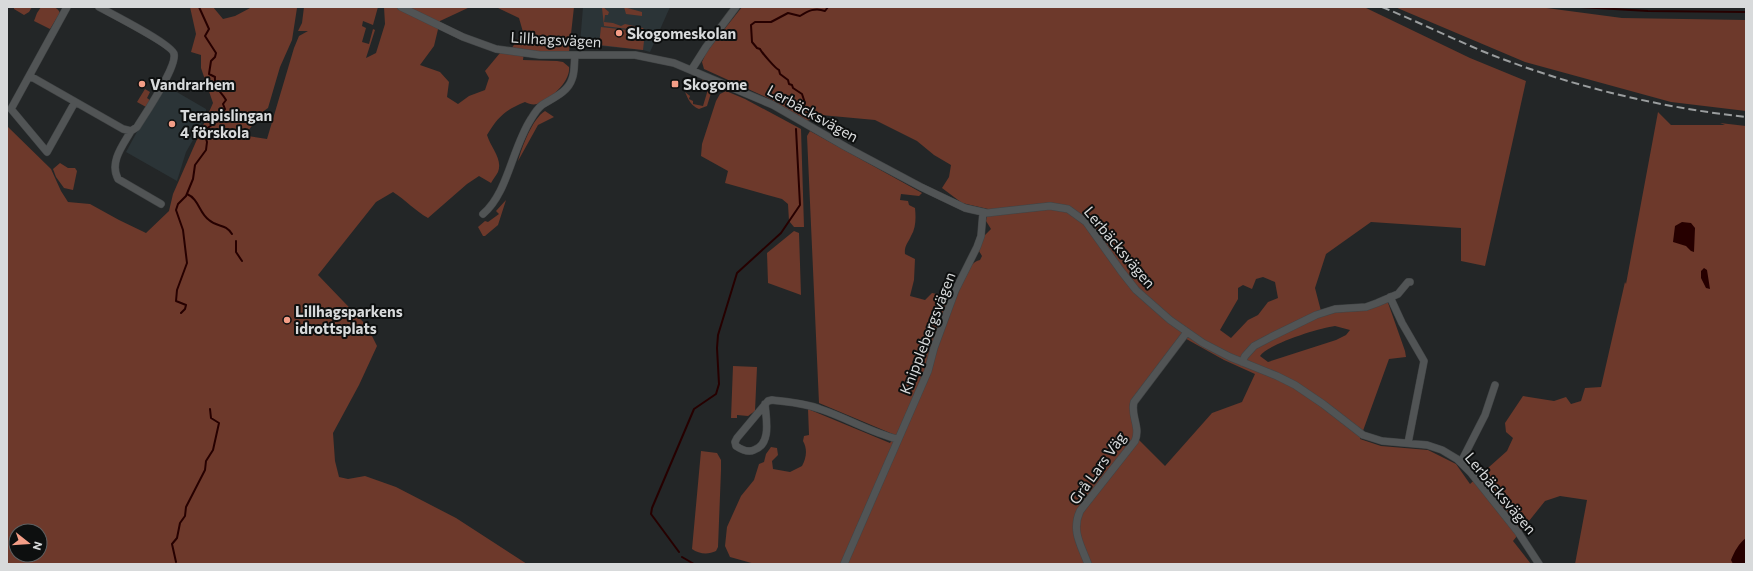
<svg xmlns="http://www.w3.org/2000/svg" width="1753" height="571" viewBox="0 0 1753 571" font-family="Commissioner,sans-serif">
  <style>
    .built { fill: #2b3437 }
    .green { fill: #6d392b; fill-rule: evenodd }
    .water { fill: #260000 }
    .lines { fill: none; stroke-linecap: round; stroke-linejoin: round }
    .stream { stroke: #260000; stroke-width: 2 }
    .minor-casing { stroke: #414445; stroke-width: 8 }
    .minor { stroke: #515455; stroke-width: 7 }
    .rail { stroke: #9a9d9e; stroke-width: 2; stroke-dasharray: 8 4; stroke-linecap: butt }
    .poi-dot { fill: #f49e87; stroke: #0d0f0f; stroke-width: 1.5 }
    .labels { text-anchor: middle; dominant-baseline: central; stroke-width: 4; stroke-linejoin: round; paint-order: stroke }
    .poi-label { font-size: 15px; font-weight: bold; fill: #d8dadb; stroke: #0d0f0f; text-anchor: start }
    .street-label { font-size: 15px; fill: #d8dadb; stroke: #0d0f0f }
  </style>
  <rect width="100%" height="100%" fill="#232627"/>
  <path class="built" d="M 583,7 L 670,7 L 650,52 L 643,50 L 580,44 Z
    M 163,84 L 206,109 L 206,114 L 197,133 L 186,152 L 177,181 L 126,152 Z"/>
  <path class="green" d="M 14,7 L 32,7 L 29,12 L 24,15 L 14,9 Z
    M 41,7 C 48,7 57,5 60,13 L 50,29 L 34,21 L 37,13 Z
    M 190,7 L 213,7 L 223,19 L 235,16 L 252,7 L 297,8 L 292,40 L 280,67 L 268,108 L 261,113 L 246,134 L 248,136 L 267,139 L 294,48 L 299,36 L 308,31 L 298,31 L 302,23 L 304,7 L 378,7 L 373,25 L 363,21 L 362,26 L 366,28 L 362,42 L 369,44 L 373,29 L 375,30 L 366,58 L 376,53 L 385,24 L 384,7 L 470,7 L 440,21 L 434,46 L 420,65 L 440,72 L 449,82 L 447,97 L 458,104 L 469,96 L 485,90 L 489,78 L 485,71 L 500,53 L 511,49 L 523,32 L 519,18 L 496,7 L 574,7 L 569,52 L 524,51 L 523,60 L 557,61 L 563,62 L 569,67 C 571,81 550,100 537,104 C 533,105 529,104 525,102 C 505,110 498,117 487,135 C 491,148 503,159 498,172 C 496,176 493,179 491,183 L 479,176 L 467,184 L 428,218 C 415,211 406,200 393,192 L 376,202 L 318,275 L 367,326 L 377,346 L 359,385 L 333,433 L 335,461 L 339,477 L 348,479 L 365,476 L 396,487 L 456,518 L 527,564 L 7,564 L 7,126 L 51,169 L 61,191 L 68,202 L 90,204 L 119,220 L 146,233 L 169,211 L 173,194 L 213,103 L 201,68 L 201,55 L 191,52 L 196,34 ZM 16,531 L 40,531 L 40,555 L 16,555 Z
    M 603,7 L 609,12 L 608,15 L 605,15 L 604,22 L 613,23 L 621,26 L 625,24 L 643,28 L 645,31 L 604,26 L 602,8 Z
    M 624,7 L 642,12 L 642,16 L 626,14 Z
    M 742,7 L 1364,7 L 1470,58 L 1526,81 L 1485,266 L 1461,261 L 1461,228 L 1371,222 L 1326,254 L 1315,288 L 1321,311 L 1365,305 L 1386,297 L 1405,351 L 1406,357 L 1389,359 L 1360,439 L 1381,446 L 1428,450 L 1456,464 L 1470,484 L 1507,451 L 1513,438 L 1506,432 L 1505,423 L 1523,396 L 1554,401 L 1566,397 L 1571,404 L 1581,401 L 1585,388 L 1601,387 L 1625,282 L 1626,284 L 1658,112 L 1671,125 L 1725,125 L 1720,123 L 1746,126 L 1746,564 L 1575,564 L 1587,500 L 1560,496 L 1545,501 L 1513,541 L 1531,564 L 755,564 L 730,557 L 725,546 L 727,527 L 741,496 L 754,480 L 759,464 L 764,462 L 766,454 L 771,447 L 777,448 L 778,455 L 772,461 L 773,469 L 790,472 L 802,466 C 806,458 808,450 803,441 L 804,436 L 809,435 L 808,409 L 890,443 L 895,435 L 819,403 L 807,136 L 810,131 L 922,193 L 919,196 L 901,194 L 900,200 L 908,201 L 909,205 L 915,208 C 916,218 916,228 911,236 C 908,243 904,246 905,254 L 915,259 L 914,280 L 910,296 L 925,300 L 932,293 L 955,298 C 960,287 966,263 980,260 L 982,256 L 979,251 L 985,235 L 991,229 L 986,221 L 988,209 L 962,203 L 942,188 L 949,177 L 951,165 L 934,155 L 917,141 L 875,120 L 821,115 L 807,121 L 770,99 L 704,69 L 702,62 L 707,51 ZM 1263,277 L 1275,282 L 1278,298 L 1268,302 L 1258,315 L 1248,320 L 1231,338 L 1220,330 L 1238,299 L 1238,288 L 1243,285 L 1252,289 L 1256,279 ZM 1335,326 L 1350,330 L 1346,335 L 1336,340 L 1268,362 L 1260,356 C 1268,344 1319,328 1335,326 ZM 1181,336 L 1224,360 L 1255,374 L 1242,402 L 1212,413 L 1165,466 L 1139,440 L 1133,410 Z
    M 1395,7 L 1539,7 L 1622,18 L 1746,20 L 1746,111 L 1671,102 L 1525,62 Z
    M 601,27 L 645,32 L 643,50 L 599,45 Z
    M 703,78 L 710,83 L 711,93 L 707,106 L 699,109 C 691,106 688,99 685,92 L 690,96 L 689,99 L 693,101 L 693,104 L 703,106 L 709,86 L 702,81 Z
    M 145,89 L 150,92 L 147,98 L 151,101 L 146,107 L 137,102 Z
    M 726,91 L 745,99 L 801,129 L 804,227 L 794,227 L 789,221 L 788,204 L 782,199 L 725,183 L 728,171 L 701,156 L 702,144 L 716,101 L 720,94 Z
    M 545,111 L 554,117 L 538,125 L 518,161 C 522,147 532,119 545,111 Z
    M 60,163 L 68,168 L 75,168 L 77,171 L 73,190 L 64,188 L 56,177 L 53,169 Z
    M 506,200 L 498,225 L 485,236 L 483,236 L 478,227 L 485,221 L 488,222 L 499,214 L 496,211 Z
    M 794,231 L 799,233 L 801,295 L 768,283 L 767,253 Z
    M 733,366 L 757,367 L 755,411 L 748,416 L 737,415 L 737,418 L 731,418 Z
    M 701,451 L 717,453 L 721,460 L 721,470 L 718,547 L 716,551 C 708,555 699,554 692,549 Z"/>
  <path class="water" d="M 1682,222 L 1691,223 L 1695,228 L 1694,252 L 1691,251 L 1686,246 L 1673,242 L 1675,226 Z
    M 1704,268 L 1707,270 L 1710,289 L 1706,288 L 1701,278 L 1701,271 Z
    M 1746,538 L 1746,564 L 1733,564 L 1731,560 C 1734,552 1739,543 1746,538 Z"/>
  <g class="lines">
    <path class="stream" d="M 1580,7 L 1648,11 L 1746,12
      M 801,114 L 805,103 L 802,94 L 793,88 L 792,85 L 789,84 L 788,80 L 780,74 L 779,70 C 776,69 762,53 760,49 L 757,48 L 752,42 L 751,25 L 755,22 L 771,22 L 788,13 L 800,16 C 808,11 815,7 825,11 L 828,7
      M 187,194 C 199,199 199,213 209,220 C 218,228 225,223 232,234
      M 236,241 L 236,252 L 242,261
      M 181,313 L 185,309 L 186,305 L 176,301 L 177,290 L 187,263 L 183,230 L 176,210 L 178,204 L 186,196 L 193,179 L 195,165 L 206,150 L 207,142 L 204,132 L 206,129 L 218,121 L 225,109 L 223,104 L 226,100 C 221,91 214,89 215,77 L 209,74 L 211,61 L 215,57 L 216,53 L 205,36 L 209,29 L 199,7
      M 679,552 L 651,514 L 652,508 L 694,409 L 716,394 L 719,384 L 717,348 L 718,335 L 737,273 L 781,233 L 800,205 L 796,129
      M 682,557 L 694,564
      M 176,562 L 172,544 L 177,538 L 180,523 L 185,516 L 186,507 L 205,470 L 206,461 L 213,450 L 219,423 L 211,418 L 210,409"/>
    <g class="minor-casing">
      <path id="minor" d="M 67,7 L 11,109 L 47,152 L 75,102
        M 401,7 L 463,37 L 496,49 L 540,55 L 635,55 L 674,63 L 773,105 L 846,147 L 921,187 L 965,208 L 987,213 L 1050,206 L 1068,209 L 1086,222 L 1121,271 L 1136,290 L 1170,320 L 1203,343 L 1230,357 L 1277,376 L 1295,385 L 1323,404 L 1363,435 L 1382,441 L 1427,445 L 1442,450 L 1457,459 L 1471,473 L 1518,532 L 1539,564
        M 692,69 L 706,47 L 736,7
        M 30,76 L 123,129 L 131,131 L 137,127 C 145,114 177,67 174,54 C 173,45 110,13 99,7
        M 131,131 C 123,145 109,162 118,179 L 161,204
        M 483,214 C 508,193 512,148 531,119 C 534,114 538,108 542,105 C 553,98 568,92 572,79 C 575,72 574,63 575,55
        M 1390,297 L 1402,323 L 1424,361 L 1408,443
        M 1242,362 L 1245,356 L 1254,346 L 1271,337 L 1316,315 L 1335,309 L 1366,307 L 1377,303 L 1398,294 L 1408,282 L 1410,282
        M 765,404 C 766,418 772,444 754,450 C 748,453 742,450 736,446 L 735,442 L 737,438 L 768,401 L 772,400 C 788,402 805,403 820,409 C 847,418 870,432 897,439
        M 1461,462 L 1485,415 L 1495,385
        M 844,564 L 928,371 L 934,348 L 955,291 L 977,247 L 981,236 L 983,212
        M 1088,564 C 1081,545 1071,531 1080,511 L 1135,441 C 1141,427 1130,415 1134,402 L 1187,332"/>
    </g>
    <use href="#minor" class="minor"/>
    <path class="rail" d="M 1382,7 C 1416,21 1449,37 1482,51 C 1566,85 1656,107 1746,117"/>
  </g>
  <g class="poi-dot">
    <circle cx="619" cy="33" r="4"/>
    <circle cx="142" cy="84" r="4"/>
    <rect x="671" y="80" width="8" height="8" rx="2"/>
    <circle cx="172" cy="124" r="4"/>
    <circle cx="287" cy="320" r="4"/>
  </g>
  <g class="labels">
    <g class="poi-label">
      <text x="627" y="33">Skogomeskolan</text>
      <text x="150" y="84">Vandrarhem</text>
      <text x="683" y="84">Skogome</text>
      <text x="180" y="115">Terapislingan<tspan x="180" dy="17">4 förskola</tspan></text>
      <text x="295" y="311">Lillhagsparkens<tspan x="295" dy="17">idrottsplats</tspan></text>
    </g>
    <g class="street-label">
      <text transform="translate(556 39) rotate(3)">Lillhagsvägen</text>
      <text transform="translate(813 113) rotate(29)">Lerbäcksvägen</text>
      <text transform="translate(1120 247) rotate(50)">Lerbäcksvägen</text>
      <text transform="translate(927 333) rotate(-69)">Knipplebergsvägen</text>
      <text transform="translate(1097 468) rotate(-54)">Grå Lars Väg</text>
      <text transform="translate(1501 493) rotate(50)">Lerbäcksvägen</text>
    </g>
  </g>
  <rect width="1753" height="571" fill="none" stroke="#d8dadb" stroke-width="16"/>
  <g transform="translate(28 543) rotate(107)"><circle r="19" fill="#0d0f0f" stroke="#5e6061"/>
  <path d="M0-3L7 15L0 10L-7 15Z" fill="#f49e87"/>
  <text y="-6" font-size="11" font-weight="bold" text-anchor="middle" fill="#d8dadb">N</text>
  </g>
</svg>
